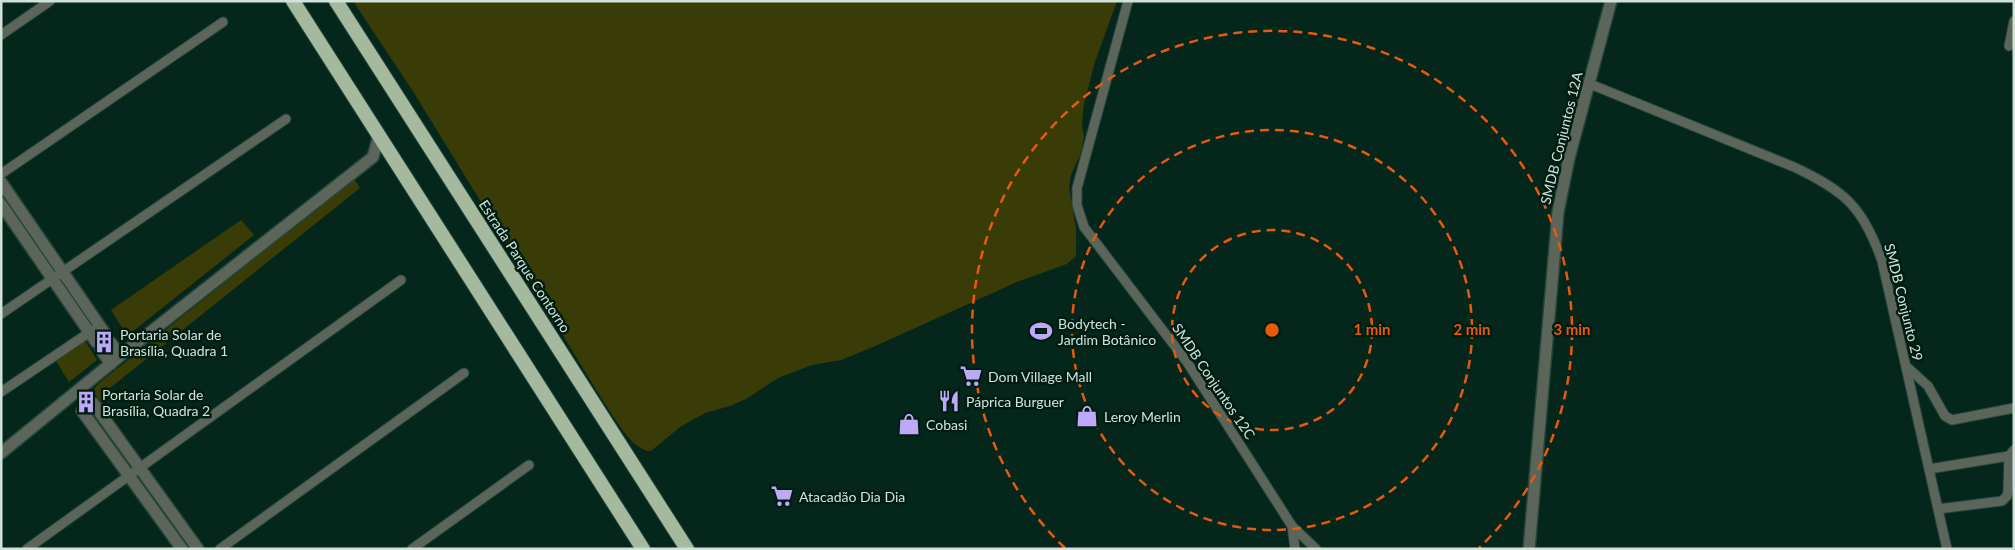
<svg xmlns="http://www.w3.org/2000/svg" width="2015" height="550" viewBox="0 0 2015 550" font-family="Lato,sans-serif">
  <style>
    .green { fill: #393c07 }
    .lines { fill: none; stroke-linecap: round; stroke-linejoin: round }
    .minor-casing { stroke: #254539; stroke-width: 11 }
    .tertiary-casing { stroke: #254539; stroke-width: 14 }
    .trunk-casing { stroke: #254539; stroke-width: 16 }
    .minor { stroke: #5c655a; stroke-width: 9 }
    .tertiary { stroke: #5c655a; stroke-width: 11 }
    .trunk { stroke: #a5b99e; stroke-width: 14 }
    .ring { fill: none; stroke: #e8590c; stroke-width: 2.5; stroke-dasharray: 9 6 }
    .labels { text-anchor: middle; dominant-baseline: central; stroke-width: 5; stroke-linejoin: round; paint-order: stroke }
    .street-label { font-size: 14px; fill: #d0e2d9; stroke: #001d12 }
    .poi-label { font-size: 14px; fill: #d0e2d9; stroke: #001d12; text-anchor: start }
    .centre { fill: #e8590c; stroke: #001d12; stroke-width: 2.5 }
    .ring-label { font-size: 15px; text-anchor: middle; font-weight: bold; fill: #e8590c; stroke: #001d12; stroke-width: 5; stroke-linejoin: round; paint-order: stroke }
  </style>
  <rect width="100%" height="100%" fill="#05271b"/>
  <path class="green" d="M 353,1 L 1117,1 L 1095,62 L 1084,104 L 1082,124 L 1084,137 L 1081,153 L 1071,175 L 1069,188 L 1076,229 L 1076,256 L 1067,264 L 1017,282 L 873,347 L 841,360 L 812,365 L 778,378 L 746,399 L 730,406 L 705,413 L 680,427 L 651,451 C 633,452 615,418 605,404 L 414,93 Z
    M 354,179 L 360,188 L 105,392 L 102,406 L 93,390 L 98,384 Z
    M 241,220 L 254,235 L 127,336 L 111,310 Z
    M 85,341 L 97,360 L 69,382 L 56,361 Z"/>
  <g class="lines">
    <g class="minor-casing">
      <path id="minor" d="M 1128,1 L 1077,188 L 1077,205 L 1084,227 L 1187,362 L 1292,526 L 1316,549
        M 1,35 L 50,1
        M 2009,46 L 2014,21
        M 1590,84 L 1794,167 C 1845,191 1863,207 1882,261 L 1947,549
        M 1,174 L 223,22
        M 1,314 L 286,119
        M 1906,366 L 1928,386 L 1945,416 L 1952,420 L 2014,408
        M 1,392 L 93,330
        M 1929,469 L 2009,456
        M 1938,509 L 2002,501 L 2007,496 L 2008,491 L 2009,456 L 2014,450
        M 1292,526 L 1295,549
        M 27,549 L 401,280
        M 220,549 L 464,373
        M 412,549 L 529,465"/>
    </g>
    <g class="tertiary-casing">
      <path id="tertiary" d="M 1,182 L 106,335
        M 1,204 L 96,342
        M 111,343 L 120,356
        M 101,350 L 111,364
        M 93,403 L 198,549
        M 82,411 L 182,549
        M 1,453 L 120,356 L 373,157 L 379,135
        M 1529,549 L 1558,212 L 1569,158 L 1611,1"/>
    </g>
    <g class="trunk-casing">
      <path id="trunk" d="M 293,1 L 643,549
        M 336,1 L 687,549"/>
    </g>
    <use href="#minor" class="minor"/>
    <use href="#tertiary" class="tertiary"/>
    <use href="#trunk" class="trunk"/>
  </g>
  <g class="ring">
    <circle cx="1272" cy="330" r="100"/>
    <circle cx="1272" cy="330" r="200"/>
    <path d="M1065 548A300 300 0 1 1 1479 548"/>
  </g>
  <defs>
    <g id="stadium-bare" transform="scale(1.725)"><path d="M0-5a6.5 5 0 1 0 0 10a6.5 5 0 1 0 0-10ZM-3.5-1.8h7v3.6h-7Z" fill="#bda9f5" stroke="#001d12" stroke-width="2.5" paint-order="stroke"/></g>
    <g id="building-bare" transform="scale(1.725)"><path d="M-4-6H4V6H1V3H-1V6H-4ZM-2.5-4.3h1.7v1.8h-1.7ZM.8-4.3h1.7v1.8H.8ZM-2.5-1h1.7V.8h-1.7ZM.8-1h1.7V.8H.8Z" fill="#bda9f5" stroke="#001d12" stroke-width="2.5" paint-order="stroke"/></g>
    <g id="supermarket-bare" transform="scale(1.725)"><path d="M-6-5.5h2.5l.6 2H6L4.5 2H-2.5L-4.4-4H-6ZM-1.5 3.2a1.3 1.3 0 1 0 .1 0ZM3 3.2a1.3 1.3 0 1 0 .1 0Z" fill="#bda9f5" stroke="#001d12" stroke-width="2.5" paint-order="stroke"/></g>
    <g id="restaurant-bare" transform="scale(1.725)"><path d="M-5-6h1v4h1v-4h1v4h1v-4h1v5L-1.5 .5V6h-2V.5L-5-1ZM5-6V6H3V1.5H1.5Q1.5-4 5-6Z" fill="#bda9f5" stroke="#001d12" stroke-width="2.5" paint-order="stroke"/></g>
    <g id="shop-bare" transform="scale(1.725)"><path d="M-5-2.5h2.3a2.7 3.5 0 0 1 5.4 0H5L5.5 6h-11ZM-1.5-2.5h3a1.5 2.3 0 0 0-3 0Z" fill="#bda9f5" stroke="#001d12" stroke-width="2.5" paint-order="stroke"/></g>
  </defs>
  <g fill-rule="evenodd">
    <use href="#stadium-bare" x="1041" y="331"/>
    <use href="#building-bare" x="104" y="342"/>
    <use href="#supermarket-bare" x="971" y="376"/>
    <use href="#restaurant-bare" x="949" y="401"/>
    <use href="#building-bare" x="86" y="402"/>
    <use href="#shop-bare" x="1087" y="416"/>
    <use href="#shop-bare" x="909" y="424"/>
    <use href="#supermarket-bare" x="782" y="496"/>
  </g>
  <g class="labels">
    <g class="street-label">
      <text transform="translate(1561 138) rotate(-76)">SMDB Conjuntos 12A</text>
      <text transform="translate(525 266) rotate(57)">Estrada Parque Contorno</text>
      <text transform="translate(1904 302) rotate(76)">SMDB Conjunto 29</text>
      <text transform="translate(1214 381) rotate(56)">SMDB Conjuntos 12C</text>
    </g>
    <g class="poi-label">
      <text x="1058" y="323">Bodytech -<tspan x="1058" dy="16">Jardim Botânico</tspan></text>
      <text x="120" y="334">Portaria Solar de<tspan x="120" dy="16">Brasília, Quadra 1</tspan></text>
      <text x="988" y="376">Dom Village Mall</text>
      <text x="102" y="394">Portaria Solar de<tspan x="102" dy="16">Brasília, Quadra 2</tspan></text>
      <text x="966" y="401">Páprica Burguer</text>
      <text x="1104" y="416">Leroy Merlin</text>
      <text x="926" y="424">Cobasi</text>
      <text x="799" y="496">Atacadão Dia Dia</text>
    </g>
  </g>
  <circle cx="1272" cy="330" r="8" class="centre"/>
  <g class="ring-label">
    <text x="1372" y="335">1 min</text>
    <text x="1472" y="335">2 min</text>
    <text x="1572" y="335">3 min</text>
  </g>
  <rect width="2015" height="550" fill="none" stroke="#d0e2d9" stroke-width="5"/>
</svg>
